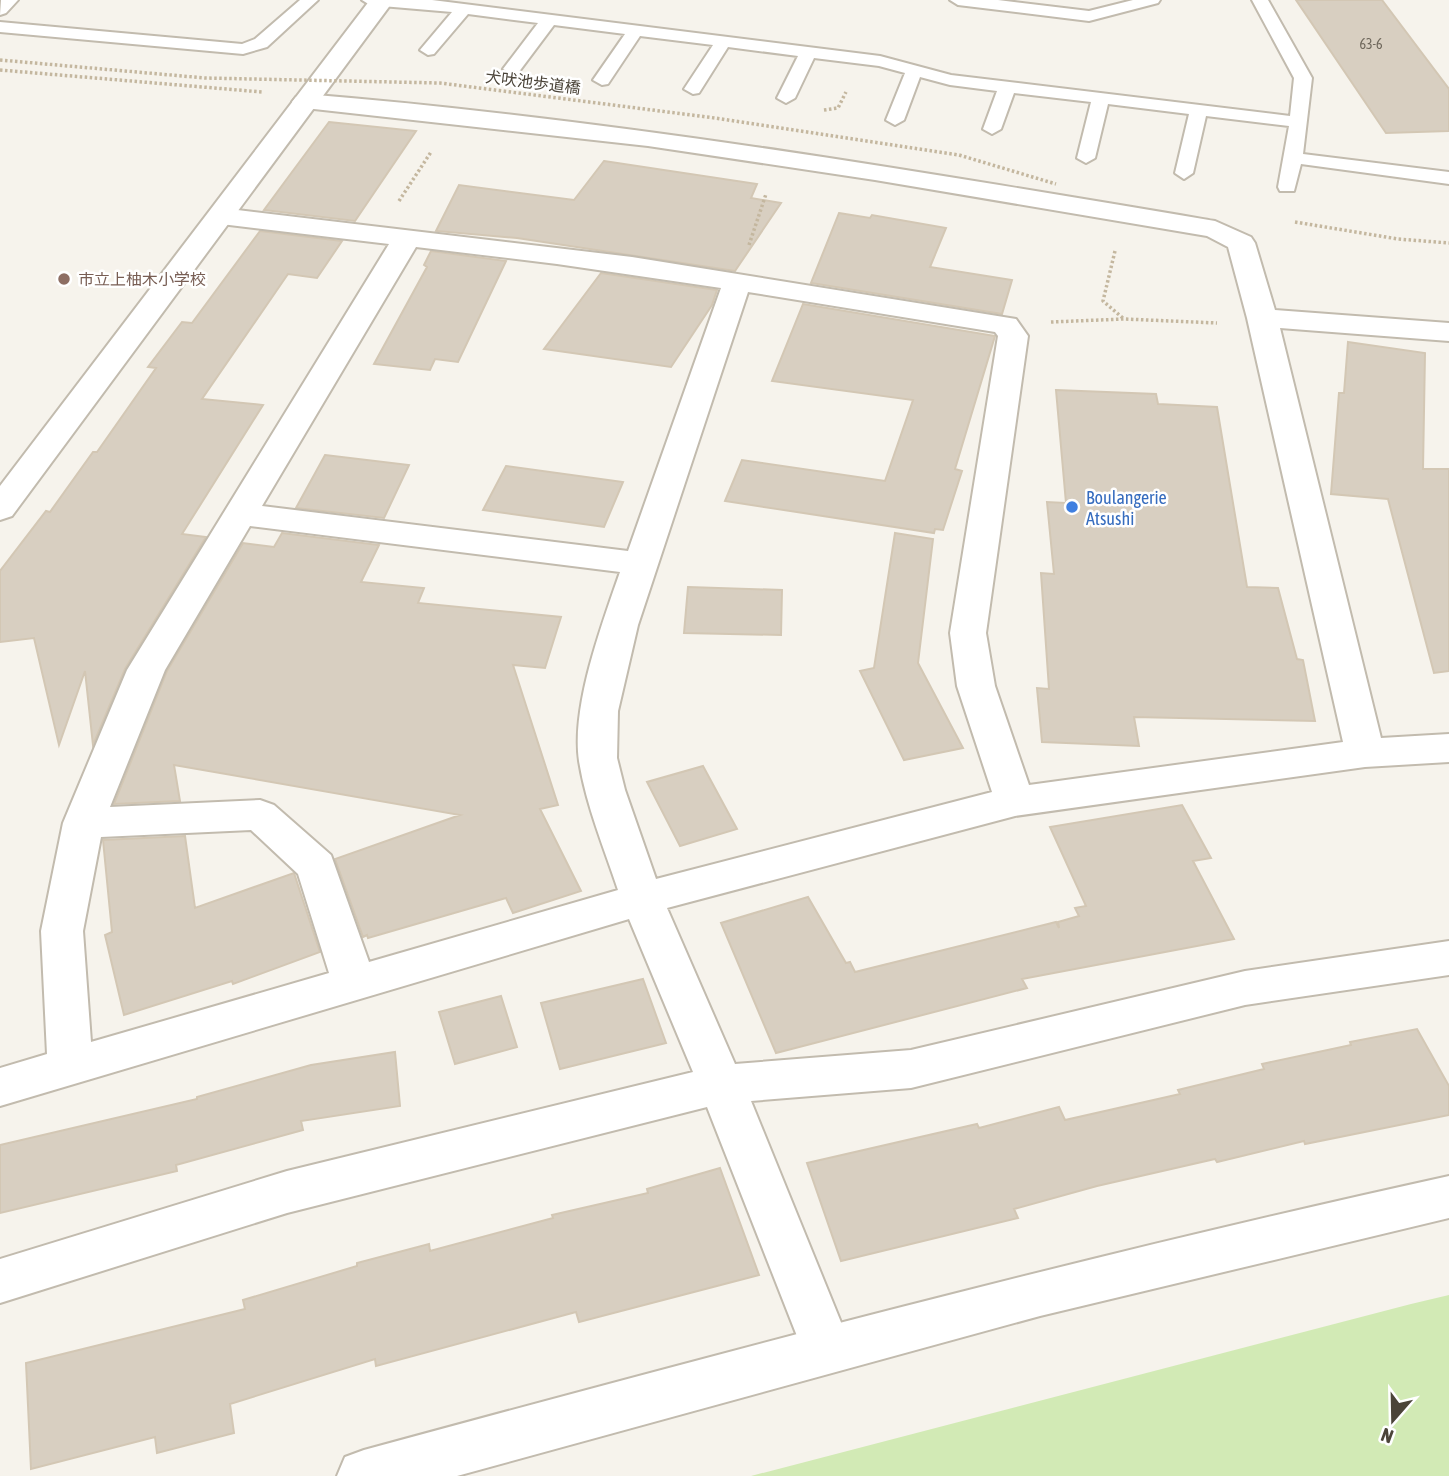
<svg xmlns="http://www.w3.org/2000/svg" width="1449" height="1476" viewBox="0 0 1449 1476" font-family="'Asap Condensed','Noto Sans JP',sans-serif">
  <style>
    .green { fill: #d2eab5 }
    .building { fill: #d8cfc1; stroke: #d3c7b4; stroke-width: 2 }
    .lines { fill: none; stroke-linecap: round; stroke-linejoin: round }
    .service-casing { stroke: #c2bbae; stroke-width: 4 }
    .minor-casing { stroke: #c2bbae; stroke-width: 4 }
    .tertiary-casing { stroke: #c2bbae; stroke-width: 4 }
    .path { stroke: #c4b79f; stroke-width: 3.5; stroke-dasharray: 2.5 2.5; stroke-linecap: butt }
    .service { fill: #fff; fill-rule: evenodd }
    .minor { fill: #fff; fill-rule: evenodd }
    .tertiary { fill: #fff; fill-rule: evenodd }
    .path-bridge { stroke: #c4b79f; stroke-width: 3.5; stroke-dasharray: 2.5 2.5; stroke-linecap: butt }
    .education-dot { fill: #8d6e63; stroke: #fff; stroke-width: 2.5 }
    .shop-dot { fill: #3f7fe0; stroke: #fff; stroke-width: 2.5 }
    .labels { text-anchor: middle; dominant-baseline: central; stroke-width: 5; stroke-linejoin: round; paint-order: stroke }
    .number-label { font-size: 14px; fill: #6e675b }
    .far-street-label { font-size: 16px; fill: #4b4439; stroke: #fff }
    .far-education-label { font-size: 16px; fill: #785e54; stroke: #fff; text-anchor: start }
    .shop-label { font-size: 18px; fill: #366cbe; stroke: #fff; text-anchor: start }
  </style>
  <rect width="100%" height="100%" fill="#f6f3ec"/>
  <path class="green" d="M 1449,1295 L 1449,1476 L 751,1476 L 1411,1304 Z"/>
  <path class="building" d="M 1296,0 L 1382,0 L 1449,89 L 1449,131 L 1386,133 Z
    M 329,122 L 416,131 L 355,221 L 264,210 Z
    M 604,161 L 757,184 L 751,198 L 781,203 L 735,271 L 517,238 L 436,231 L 459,185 L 574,200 Z
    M 839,213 L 870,218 L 872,215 L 946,228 L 930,267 L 1012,280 L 1002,314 L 811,283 Z
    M 260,231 L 342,241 L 317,278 L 288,274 L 202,399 L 263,405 L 182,534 L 206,537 L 125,669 L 93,745 L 85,671 L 59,745 L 34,638 L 0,642 L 0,571 L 46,511 L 50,512 L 93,452 L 97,452 L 156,368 L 148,367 L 182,322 L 192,323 Z
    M 431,251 L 506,261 L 458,362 L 435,359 L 430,370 L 374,364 L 427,267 L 424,265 Z
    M 601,273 L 717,290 L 712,305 L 671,367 L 544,349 Z
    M 803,304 L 995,336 L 955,469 L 962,471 L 943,530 L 935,529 L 934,533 L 725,501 L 742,460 L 885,481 L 913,400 L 772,381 Z
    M 1348,342 L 1425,353 L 1423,469 L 1449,469 L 1449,671 L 1434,673 L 1388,499 L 1331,494 L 1339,393 L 1344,393 Z
    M 1056,390 L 1156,394 L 1158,404 L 1217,407 L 1247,587 L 1278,588 L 1297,659 L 1303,660 L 1315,721 L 1134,717 L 1139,746 L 1042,742 L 1037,688 L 1049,689 L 1041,573 L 1054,574 L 1047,502 L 1066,503 Z
    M 325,455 L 409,465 L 384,518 L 296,508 Z
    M 506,466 L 623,482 L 604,527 L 483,510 Z
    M 282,533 L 379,545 L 361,582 L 424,588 L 418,603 L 561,617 L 545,668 L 513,665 L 558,805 L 540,809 L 581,891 L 513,913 L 506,898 L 368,938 L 367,935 L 363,937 L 335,859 L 460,815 L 174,765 L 180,801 L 114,804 L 167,671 L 243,543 L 274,547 Z
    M 895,533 L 933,539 L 918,663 L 963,748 L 904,760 L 860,671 L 874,668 Z
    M 688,587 L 782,590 L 781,635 L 684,633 Z
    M 703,766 L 737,829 L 680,846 L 647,782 Z
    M 1182,805 L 1211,858 L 1193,861 L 1234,939 L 1022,979 L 1027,988 L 776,1053 L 721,923 L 808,897 L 846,963 L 850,962 L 855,972 L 1056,922 L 1059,928 L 1058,922 L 1079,916 L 1075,908 L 1086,906 L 1050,827 Z
    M 185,836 L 195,908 L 294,873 L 320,952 L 233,984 L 232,981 L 124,1015 L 105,935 L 112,932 L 103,840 Z
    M 643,979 L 666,1043 L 560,1069 L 541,1003 Z
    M 501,996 L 517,1047 L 455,1064 L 439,1012 Z
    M 1417,1029 L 1449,1086 L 1449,1115 L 1305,1144 L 1304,1141 L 1217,1162 L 1215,1159 L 1097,1186 L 1014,1209 L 1018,1218 L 841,1261 L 807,1163 L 977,1124 L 979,1128 L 1059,1107 L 1065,1120 L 1180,1094 L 1178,1090 L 1264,1069 L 1262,1064 L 1351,1045 L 1350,1042 Z
    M 395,1052 L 400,1106 L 301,1121 L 303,1130 L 176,1165 L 177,1171 L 0,1213 L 0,1145 L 197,1099 L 197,1097 L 311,1065 Z
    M 720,1168 L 759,1275 L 579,1322 L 576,1312 L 376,1366 L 375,1359 L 230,1404 L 234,1433 L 157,1453 L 155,1437 L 31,1469 L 26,1363 L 245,1309 L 243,1300 L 357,1266 L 357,1263 L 429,1244 L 430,1251 L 553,1218 L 552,1215 L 648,1193 L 647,1189 Z"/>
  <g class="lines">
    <g class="service-casing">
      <path id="service" d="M 18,0 L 6,13 L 0,15 L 1,0 Z
        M 300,0 L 318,0 L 267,47 L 243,54 L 0,32 L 0,22 L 242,44 L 255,39 Z
        M 362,0 L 432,0 L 880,56 L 951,75 L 1290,116 L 1294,78 L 1252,0 L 1268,0 L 1312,78 L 1303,154 L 1449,172 L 1449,184 L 1301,164 L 1294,191 L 1280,191 L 1278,187 L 1289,126 L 1206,116 L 1193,173 L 1184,179 L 1175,173 L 1189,114 L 1108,104 L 1095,158 L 1086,163 L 1077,158 L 1091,102 L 1014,93 L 1001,129 L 992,134 L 983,129 L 997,91 L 950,85 L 920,77 L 904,120 L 895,125 L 886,120 L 905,73 L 879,66 L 814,58 L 795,98 L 786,103 L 777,98 L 798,56 L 728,47 L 699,93 L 693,94 L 684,89 L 713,45 L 640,36 L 608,84 L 602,85 L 593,80 L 625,34 L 554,25 L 518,73 L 512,74 L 503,69 L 538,23 L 468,14 L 434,54 L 428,55 L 420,50 L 452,12 L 370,5 Z
        M 950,0 L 998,0 L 1089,11 L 1133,0 L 1160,0 L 1158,3 L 1089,21 L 958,5 Z"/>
    </g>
    <g class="minor-casing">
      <path id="minor" d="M 305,94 C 611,119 912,170 1215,221 L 1251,237 L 1255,243 L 1275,310 L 1449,323 L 1449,341 L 1280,328 L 1381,738 L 1449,734 L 1449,762 L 1365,767 L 1015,816 L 667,908 L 735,1064 L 911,1050 L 1245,971 L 1449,941 L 1449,975 L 1245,1005 L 911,1088 L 751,1101 L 851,1347 L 844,1364 L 826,1371 L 808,1364 L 707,1107 L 287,1213 L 0,1303 L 0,1259 L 287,1171 L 693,1072 L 629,919 L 0,1106 L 0,1068 L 47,1054 L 41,931 L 63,823 L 127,670 L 389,244 L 221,224 L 211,222 L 207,216 L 211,210 L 221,208 L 632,257 L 1016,319 L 1028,336 L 986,633 L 995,686 L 1029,785 L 1343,742 L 1247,318 L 1228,247 L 1207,236 L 875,180 L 648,146 L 296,107 L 292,102 L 296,97 ZM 416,247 L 557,264 L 721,288 L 628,551 L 262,506 ZM 748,292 L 995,332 L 998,336 L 950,633 L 957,686 L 992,792 L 656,879 L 625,790 L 617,758 L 618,711 L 638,625 ZM 250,526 L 620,572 C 602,624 571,706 579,761 C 586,805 604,848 618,890 L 369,962 L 331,855 L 274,805 L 260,800 L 110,807 L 165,670 ZM 251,830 L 298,874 L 329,973 L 91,1042 L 83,931 L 101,837 Z"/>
    </g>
    <g class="tertiary-casing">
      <path id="tertiary" d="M 370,0 L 394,0 L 12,516 L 0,520 L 0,486 Z
        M 1449,1176 L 1449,1218 L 1040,1316 L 457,1476 L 337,1476 L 345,1457 L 364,1450 C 724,1352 1084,1256 1449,1176 Z"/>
    </g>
    <path class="path" d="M 0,70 L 262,92
      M 824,110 L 838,108 L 846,92
      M 399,201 L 431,152
      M 1295,222 L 1398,239 L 1449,243
      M 749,245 L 766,194
      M 1115,251 L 1103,301 L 1124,319
      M 1051,322 L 1124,319 L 1217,323"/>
    <use href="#service" class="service"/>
    <use href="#minor" class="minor"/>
    <use href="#tertiary" class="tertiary"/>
    <path class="path-bridge" d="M 0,60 L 205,78 L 440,83 L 715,118 L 959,155 L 1056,184"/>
  </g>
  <circle class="education-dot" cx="64" cy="279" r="7"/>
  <circle class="shop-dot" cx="1072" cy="507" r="7"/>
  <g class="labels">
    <g class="number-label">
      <text x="1371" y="44">63-6</text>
    </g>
    <g class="far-street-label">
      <text transform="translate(533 82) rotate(7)">犬吠池歩道橋</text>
    </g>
    <g class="far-education-label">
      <text x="78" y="279">市立上柚木小学校</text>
    </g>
    <g class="shop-label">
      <text x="1086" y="497">Boulangerie<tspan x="1086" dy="21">Atsushi</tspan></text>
    </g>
  </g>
  <g transform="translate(1393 1420) rotate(200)" stroke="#ffffff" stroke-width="5" paint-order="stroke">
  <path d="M0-5L12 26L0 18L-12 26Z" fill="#4b4439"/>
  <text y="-10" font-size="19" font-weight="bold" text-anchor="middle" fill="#4b4439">N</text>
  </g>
</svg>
